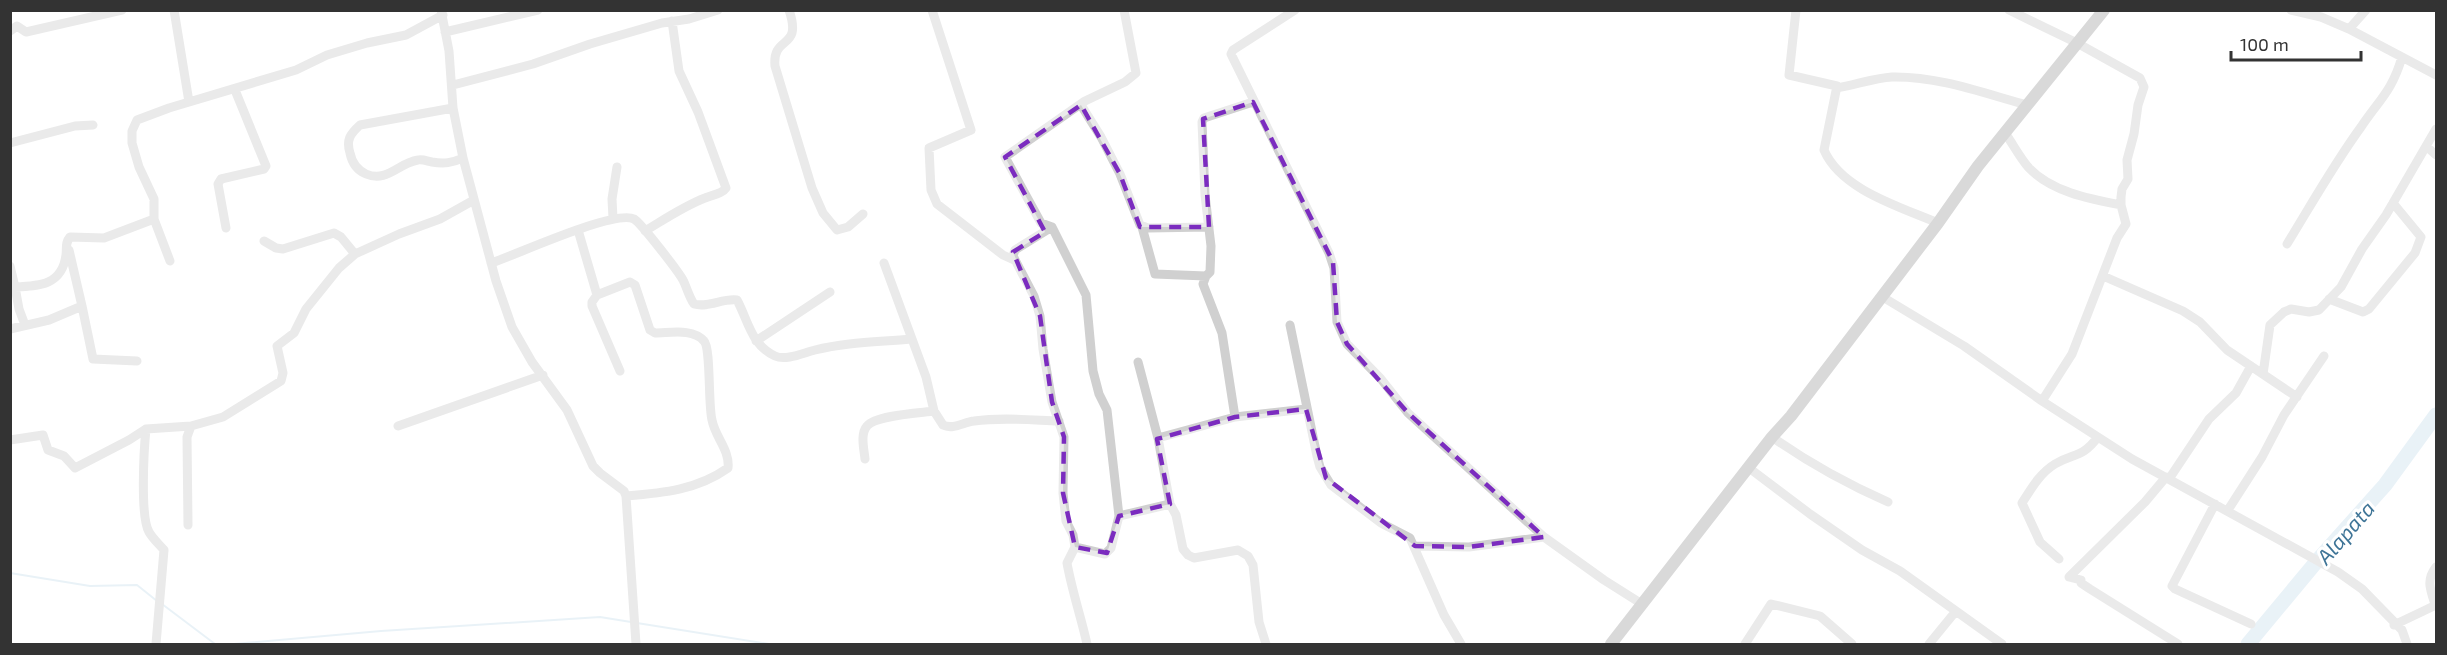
<svg xmlns="http://www.w3.org/2000/svg" width="2447" height="655" viewBox="0 0 2447 655" font-family="'Exo 2',sans-serif">
  <style>
    .lines { fill: none; stroke-linecap: round; stroke-linejoin: round }
    .stream { stroke: #cfe2ee; stroke-width: 2 }
    .river { stroke: #cfe2ee; stroke-width: 15 }
    .minor { stroke: #d0d0d0; stroke-width: 9 }
    .major { stroke: #ababab; stroke-width: 12 }
    .marked { fill: none; stroke: #7b2cbf; stroke-width: 4.5; stroke-dasharray: 12 8; stroke-linejoin: round }
    .labels { text-anchor: middle; dominant-baseline: central; stroke-width: 6; stroke-linejoin: round; paint-order: stroke }
    .water-label { font-size: 21px; font-style: italic; fill: #3f7597; stroke: #fff }
  </style>
  <rect width="100%" height="100%" fill="#fff"/>
  <g class="lines">
    <path class="stream" d="M 10,573 L 90,586 L 137,585 L 157,601
      M 162,604 L 215,644
      M 637,623 L 769,644
      M 234,644 L 381,631 L 600,617 L 631,622"/>
    <path class="river" d="M 2248,644 L 2317,561 L 2385,485 L 2436,415"/>
    <path class="minor" d="M 174,10 L 189,102
      M 441,10 L 449,51 L 453,108 L 463,158 L 496,281 L 512,327 L 532,362 L 567,410 L 593,466 L 600,473 L 624,491 L 626,496 L 636,644
      M 789,10 C 803,51 772,34 775,66 L 812,188 L 823,213 L 837,230 L 848,227 L 863,214
      M 932,10 L 971,130 L 929,148 L 931,190 L 937,204 L 1003,255 L 1014,260
      M 1295,10 L 1233,50 L 1231,54 L 1329,253 L 1334,268 L 1337,322 L 1347,344 L 1381,379 L 1408,413 L 1544,537
      M 1796,10 L 1789,75 L 1837,86
      M 2009,10 L 2077,43 L 2140,78 L 2144,87 L 2138,105 L 2134,134 L 2127,160 L 2128,179 L 2122,189 L 2121,197 L 2121,205 L 2126,224 L 2117,238 L 2072,354 L 2042,401
      M 2291,10 L 2321,17 L 2349,29 L 2436,75
      M 2349,29 L 2366,10
      M 10,31 L 17,26 L 26,32 L 122,10
      M 445,32 L 538,10
      M 453,85 L 533,64 L 590,44 L 662,23 L 689,19 L 718,10
      M 1081,105 L 1101,137 L 1120,174 L 1140,225 L 1148,228 L 1209,227
      M 453,108 L 360,125 C 350,134 346,140 350,153 C 352,163 357,170 366,174 C 387,183 398,163 418,160 C 422,159 427,161 432,162 C 444,164 452,163 463,158
      M 2005,133 C 2013,144 2020,158 2029,168 C 2052,192 2090,199 2121,205
      M 10,143 L 75,126 L 93,125
      M 2426,146 L 2436,155
      M 613,218 L 612,199 L 617,167
      M 1938,223 C 1901,207 1841,190 1824,150 L 1837,86 L 1837,88 C 1855,85 1874,78 1892,77 C 1938,76 1983,93 2027,105
      M 1052,227 L 1015,250 L 1013,256 L 1034,296 L 1040,316 L 1043,349 L 1052,402 L 1064,437 L 1063,493 L 1066,521 L 1073,535 L 1075,547 L 1105,554 L 1111,548 L 1119,516 L 1107,410 L 1099,394 L 1093,371 L 1086,295 L 1052,227 L 1041,223 L 1005,157 L 1085,101 L 1125,82 L 1136,73 L 1124,10
      M 1142,227 L 1155,274 L 1206,276 L 1210,272 L 1211,246 L 1205,195 L 1202,122 L 1204,118 L 1253,102
      M 226,228 L 218,184 L 221,179 L 264,169 L 266,166 L 235,90
      M 578,230 L 597,295 L 630,282 L 635,285 L 650,330 L 655,333 C 670,333 693,328 704,341 C 711,348 708,405 712,420 C 715,437 730,450 728,468 C 697,490 663,493 626,496
      M 645,231 C 665,219 684,206 705,198 C 712,195 722,194 726,188 L 698,112 L 679,71 L 672,21
      M 264,241 L 276,248 L 283,249 L 334,233 L 341,237 L 355,254
      M 2287,244 C 2311,205 2334,164 2361,127 C 2380,99 2392,91 2402,57
      M 170,261 L 154,219 L 154,199 L 139,167 L 132,143 L 132,131 L 137,120 L 169,108 L 296,70 L 327,55 L 367,43 L 406,35 L 443,15
      M 491,263 C 516,255 615,209 634,219 C 641,223 678,271 683,280 C 687,288 689,297 694,304 C 708,308 723,298 737,300 C 748,320 751,345 775,356 C 786,361 803,353 815,350 C 846,342 879,342 911,339
      M 884,263 L 926,377 L 934,411 L 943,425 C 953,430 964,422 974,421 C 1002,417 1031,420 1059,421
      M 10,266 L 15,287
      M 1206,276 L 1203,284 L 1222,333 L 1235,417
      M 2103,276 L 2183,311 L 2200,322 L 2227,350 L 2297,397
      M 597,295 L 592,302 L 592,306 L 620,371
      M 1881,296 L 1964,346 L 2042,401 L 2132,459 L 2338,572 L 2362,589 L 2402,630 L 2407,644
      M 2329,299 L 2363,312 L 2369,309 L 2415,253 L 2421,237 L 2393,203
      M 82,306 L 93,359 L 137,361
      M 25,325 L 19,309 L 15,287 C 40,286 62,285 66,255 C 67,247 65,243 70,237 L 104,238 L 154,219
      M 1290,325 L 1317,456 L 1320,467 L 1331,485 L 1381,523 L 1410,538 L 1444,615 L 1461,644
      M 10,329 L 49,320 L 82,306 L 69,250
      M 756,341 L 830,292
      M 1138,362 L 1158,438
      M 2263,374 L 2270,325 L 2284,312 L 2291,309 L 2309,312 L 2319,310 L 2341,287 L 2362,249 L 2386,215 L 2436,129
      M 398,426 L 543,375
      M 1772,437 C 1809,463 1847,484 1888,502
      M 10,440 L 43,435 L 48,450 L 64,456 L 75,468 L 129,440 L 146,429
      M 865,459 C 864,449 860,434 867,426 C 876,415 919,413 934,411
      M 1749,468 L 1810,514 L 1862,550 L 1900,571 L 2002,644
      M 2166,477 L 2145,502 L 2069,577 L 2081,580 L 2081,583 L 2090,589 L 2178,644
      M 2169,479 L 2209,419 L 2236,393 L 2251,366
      M 2215,504 L 2172,586 L 2175,589 L 2251,624
      M 2228,510 L 2262,457 L 2284,415 L 2324,356
      M 1119,516 L 1170,504
      M 188,525 L 187,437 L 191,426 L 223,417 L 281,381 L 283,373 L 277,346 L 294,333 L 306,309 L 339,268 L 355,254 L 399,234 L 440,219 L 474,200
      M 1415,546 L 1469,547 L 1544,537 L 1604,580 L 1642,604
      M 1075,547 L 1067,563 C 1072,591 1081,617 1087,644
      M 2059,559 L 2040,542 L 2022,503 C 2031,489 2040,473 2055,464 C 2075,452 2081,459 2098,437
      M 2435,604 C 2430,589 2426,580 2436,567
      M 2394,625 L 2436,605
      M 156,644 L 164,550 C 159,544 153,539 149,532 C 140,517 144,448 146,429 L 191,426
      M 1266,644 L 1259,622 L 1253,565 L 1248,556 L 1238,550 L 1194,558 L 1188,555 L 1183,549 L 1176,515 L 1170,504 L 1158,438 L 1235,417 L 1306,409
      M 1745,644 L 1771,604 L 1820,616 L 1852,644
      M 1929,644 L 1956,611"/>
    <path class="major" d="M 1611,644 L 1772,437 L 1791,416 L 1938,223 L 1978,166 L 2104,10"/>
  </g>
  <path d="M0 0H2447V655H0ZM 1253,102 L 1333,262 L 1337,322 L 1347,344 L 1408,413 L 1544,537 L 1469,547 L 1415,546 L 1326,478 L 1306,409 L 1235,417 L 1157,439 L 1170,504 L 1119,516 L 1107,553 L 1075,547 L 1063,493 L 1064,437 L 1052,402 L 1040,316 L 1013,252 L 1045,232 L 1005,157 L 1081,105 L 1120,174 L 1140,227 L 1209,227 L 1203,119 Z" fill="#fff" fill-opacity=".55" fill-rule="evenodd"/>
  <path class="marked" d="M 1253,102 L 1333,262 L 1337,322 L 1347,344 L 1408,413 L 1544,537 L 1469,547 L 1415,546 L 1326,478 L 1306,409 L 1235,417 L 1157,439 L 1170,504 L 1119,516 L 1107,553 L 1075,547 L 1063,493 L 1064,437 L 1052,402 L 1040,316 L 1013,252 L 1045,232 L 1005,157 L 1081,105 L 1120,174 L 1140,227 L 1209,227 L 1203,119 Z"/>
  <g class="labels">
    <g class="water-label">
      <text transform="translate(2345 532) rotate(-49)">Alapata</text>
    </g>
  </g>
  <rect width="2447" height="655" fill="none" stroke="#333333" stroke-width="24"/>
  <path d="M2231 51v9h130v-9" fill="none" stroke="#333333" stroke-width="3"/>
  <text x="2240" y="51" font-size="18" fill="#333333" stroke="#ffffff" stroke-width="4.5" paint-order="stroke">100 m</text>
</svg>
